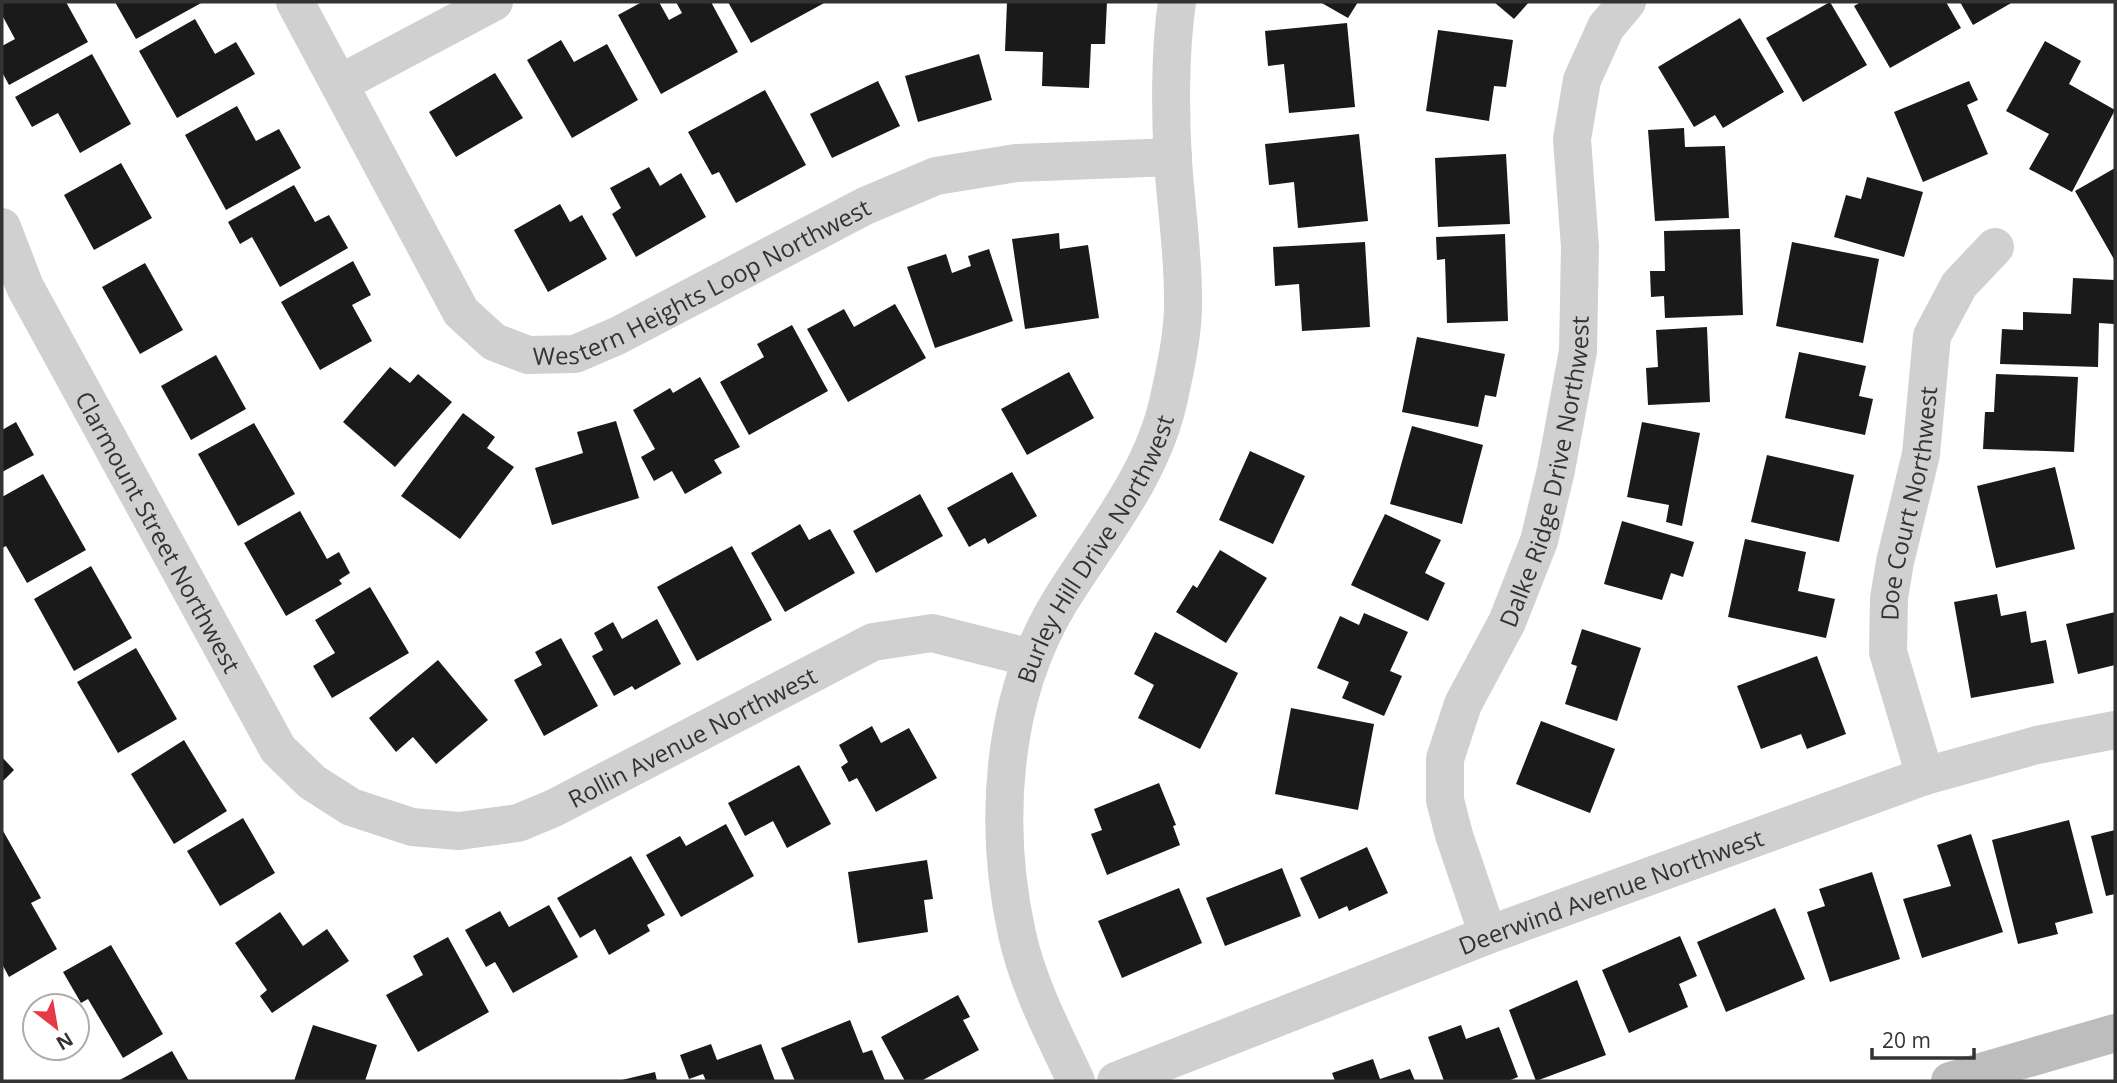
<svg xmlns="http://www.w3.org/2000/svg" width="2117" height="1083" viewBox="0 0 2117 1083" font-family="'Open Sans',sans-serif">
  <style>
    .building { fill: #1a1a1a }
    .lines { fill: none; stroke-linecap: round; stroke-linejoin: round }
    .street { stroke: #d0d0d0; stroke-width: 38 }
    .secondary { stroke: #bdbdbd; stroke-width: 38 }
    .labels { text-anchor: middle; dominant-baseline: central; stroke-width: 7; stroke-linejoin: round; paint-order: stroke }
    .street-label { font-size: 24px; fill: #333; stroke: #fff }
  </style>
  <rect width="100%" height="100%" fill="#fff"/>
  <path class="building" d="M 2,2 L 66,2 L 88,42 L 9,85 L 2,72 L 2,46 L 15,39 L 2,15 Z
    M 115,2 L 203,2 L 136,39 Z
    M 642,2 L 659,2 L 669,20 L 682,13 L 676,2 L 711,2 L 738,52 L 661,94 L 618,15 Z
    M 728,2 L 826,2 L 751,43 Z
    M 1007,2 L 1107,2 L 1105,44 L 1091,44 L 1089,88 L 1042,86 L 1043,52 L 1005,51 Z
    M 1320,2 L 1358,2 L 1348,18 Z
    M 1494,2 L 1529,2 L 1514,19 Z
    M 1830,2 L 1867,65 L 1803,102 L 1766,38 Z
    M 1861,2 L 1946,2 L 1961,28 L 1890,68 L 1854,6 Z
    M 1960,2 L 2013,2 L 1973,25 Z
    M 1740,18 L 1784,92 L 1723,128 L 1715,115 L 1694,127 L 1658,67 Z
    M 195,19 L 215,54 L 236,42 L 255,74 L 177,118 L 139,51 Z
    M 1347,23 L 1355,107 L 1289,113 L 1284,64 L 1268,66 L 1265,31 Z
    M 1438,30 L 1513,40 L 1506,87 L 1494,86 L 1489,121 L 1426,111 Z
    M 561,40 L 574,62 L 607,44 L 638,100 L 572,138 L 527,60 Z
    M 2045,41 L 2081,61 L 2069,84 L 2115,110 L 2072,192 L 2029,169 L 2049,134 L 2006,111 Z
    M 92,54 L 131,124 L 80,153 L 58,113 L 32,127 L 15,97 Z
    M 979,54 L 992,100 L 918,122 L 905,76 Z
    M 495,73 L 523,118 L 456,157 L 429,112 Z
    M 878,81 L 900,126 L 832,158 L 810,114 Z
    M 1969,81 L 1978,100 L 1967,105 L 1988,154 L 1923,182 L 1894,112 Z
    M 765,90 L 806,165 L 736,203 L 719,172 L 712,175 L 688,132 Z
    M 237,106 L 256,141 L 279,129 L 301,168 L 226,210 L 185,135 Z
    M 1684,128 L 1685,147 L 1725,146 L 1729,218 L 1655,221 L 1648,130 Z
    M 1359,134 L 1368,221 L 1298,228 L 1294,182 L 1269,185 L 1265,144 Z
    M 1506,154 L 1510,224 L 1438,227 L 1435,158 Z
    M 121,163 L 152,218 L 94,250 L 64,195 Z
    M 649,167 L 660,186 L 681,173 L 706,217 L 636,257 L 612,214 L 621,208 L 610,188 Z
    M 2115,168 L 2115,261 L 2075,191 Z
    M 1867,177 L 1923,192 L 1904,257 L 1834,237 L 1846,195 L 1861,199 Z
    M 294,185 L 315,222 L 329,215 L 348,248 L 280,287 L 252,237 L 240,244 L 228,222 Z
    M 560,204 L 570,222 L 582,215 L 607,259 L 548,292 L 514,230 Z
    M 1740,229 L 1743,315 L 1665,318 L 1664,296 L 1651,297 L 1650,271 L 1665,271 L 1664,231 Z
    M 1059,233 L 1060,249 L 1088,245 L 1099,318 L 1025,329 L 1012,239 Z
    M 1505,234 L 1508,321 L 1447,323 L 1445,259 L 1437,260 L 1436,237 Z
    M 1365,242 L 1370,327 L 1302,331 L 1299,284 L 1275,286 L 1273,247 Z
    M 1792,242 L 1879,259 L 1863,343 L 1776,326 Z
    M 989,249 L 1013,321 L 935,348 L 907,267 L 946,254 L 952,273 L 971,266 L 968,256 Z
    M 353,261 L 371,295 L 352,305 L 372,341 L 320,370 L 281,302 Z
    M 145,263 L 183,330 L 140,354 L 102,287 Z
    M 2073,278 L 2115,280 L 2114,324 L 2099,323 L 2098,367 L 2000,364 L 2002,329 L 2023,330 L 2023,312 L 2071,314 Z
    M 895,304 L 926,358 L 848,402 L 807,329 L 844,309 L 854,327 Z
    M 792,325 L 828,391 L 749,435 L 720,382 L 764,357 L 757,344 Z
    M 1707,327 L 1710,402 L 1648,405 L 1646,368 L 1658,367 L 1656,330 Z
    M 1417,337 L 1505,354 L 1496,397 L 1485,395 L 1478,427 L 1402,412 Z
    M 1799,352 L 1866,366 L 1859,396 L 1873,399 L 1865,435 L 1785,418 Z
    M 216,355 L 246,409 L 191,440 L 161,386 Z
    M 390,367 L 410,383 L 418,374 L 452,402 L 395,467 L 343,422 Z
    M 1069,372 L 1094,418 L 1027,455 L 1001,409 Z
    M 1996,374 L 2078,377 L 2074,452 L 1983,449 L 1985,412 L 1994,412 Z
    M 700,377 L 740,447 L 714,460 L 722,473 L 685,494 L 672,471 L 654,481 L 641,457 L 655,449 L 633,410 L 670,388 L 673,393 Z
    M 463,413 L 495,437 L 487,448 L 514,467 L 460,539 L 401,496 Z
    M 616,421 L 639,498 L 552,525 L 535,468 L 583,453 L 577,432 Z
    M 16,422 L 34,455 L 2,472 L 2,430 Z
    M 1642,422 L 1700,433 L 1682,526 L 1666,522 L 1669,505 L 1627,497 Z
    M 254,423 L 295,494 L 238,526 L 198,454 Z
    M 1412,426 L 1483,445 L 1462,524 L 1390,504 Z
    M 1250,451 L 1305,476 L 1273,544 L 1219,520 Z
    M 1767,455 L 1854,475 L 1839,542 L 1751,522 Z
    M 2055,467 L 2075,549 L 1996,568 L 1977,486 Z
    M 1012,472 L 1037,516 L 988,544 L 985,538 L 969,547 L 947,508 Z
    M 43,474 L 86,550 L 27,583 L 6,546 L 2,548 L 2,497 Z
    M 920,494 L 943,536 L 876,573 L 853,531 Z
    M 300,511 L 327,559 L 339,552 L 350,573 L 339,580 L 342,584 L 286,616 L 244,543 Z
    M 1385,514 L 1441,540 L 1425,573 L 1445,583 L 1428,621 L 1351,585 Z
    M 1622,521 L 1694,542 L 1683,577 L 1671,573 L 1662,600 L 1604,584 Z
    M 800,524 L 809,540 L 830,529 L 855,573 L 785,612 L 751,553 Z
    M 1745,539 L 1806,552 L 1798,591 L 1835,599 L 1826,638 L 1728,617 Z
    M 732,546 L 772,620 L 697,661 L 657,587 Z
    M 1220,550 L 1267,578 L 1226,643 L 1176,612 L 1193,585 L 1197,588 Z
    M 91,566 L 132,638 L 74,671 L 34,599 Z
    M 370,587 L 409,653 L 332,698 L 313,666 L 335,653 L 315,620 Z
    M 1997,594 L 2001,616 L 2026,611 L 2031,643 L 2046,640 L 2054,683 L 1971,698 L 1954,602 Z
    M 2115,612 L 2115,665 L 2078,674 L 2066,624 Z
    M 1364,613 L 1408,632 L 1390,671 L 1402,676 L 1384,716 L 1342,698 L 1349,682 L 1317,668 L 1340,616 L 1359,625 Z
    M 657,619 L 681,664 L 635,690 L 632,686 L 614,696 L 592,656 L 603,650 L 594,633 L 613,622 L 622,639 Z
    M 1582,629 L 1641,648 L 1617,721 L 1565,704 L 1577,666 L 1571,664 Z
    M 1155,632 L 1238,673 L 1200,749 L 1138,718 L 1154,685 L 1134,674 Z
    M 561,638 L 598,706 L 544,736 L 514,680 L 542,665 L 535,652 Z
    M 136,648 L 177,719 L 118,753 L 77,682 Z
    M 1817,656 L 1846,734 L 1807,749 L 1801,734 L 1761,749 L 1737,686 Z
    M 438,660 L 488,720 L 436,764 L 413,737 L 396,752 L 369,718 Z
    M 1291,708 L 1374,724 L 1358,810 L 1275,794 Z
    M 1541,721 L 1615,749 L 1590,813 L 1516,784 Z
    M 872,726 L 881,743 L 909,728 L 937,778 L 876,812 L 857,778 L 849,782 L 841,767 L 848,762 L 839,745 Z
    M 184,740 L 227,811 L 174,844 L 131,774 Z
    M 2,757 L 14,770 L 2,782 Z
    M 799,765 L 831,824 L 787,848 L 773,821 L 745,836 L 728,803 Z
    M 1159,783 L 1176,825 L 1173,826 L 1180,845 L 1107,875 L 1091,834 L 1102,830 L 1094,809 Z
    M 243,818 L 275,873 L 220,906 L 187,851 Z
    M 2069,820 L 2093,913 L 2055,923 L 2058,934 L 2018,944 L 1992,840 Z
    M 726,824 L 754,876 L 681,917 L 646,855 L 680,836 L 686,846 Z
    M 2,829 L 41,898 L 31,903 L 57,949 L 9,977 L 2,964 Z
    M 2115,830 L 2115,894 L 2106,896 L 2091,836 Z
    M 1971,834 L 2003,932 L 1922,958 L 1903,899 L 1951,886 L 1937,845 Z
    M 1367,847 L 1388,893 L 1349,911 L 1347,906 L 1319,919 L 1300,878 Z
    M 631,856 L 665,915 L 647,925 L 650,931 L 609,955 L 595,929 L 580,938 L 557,898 Z
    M 927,860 L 933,899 L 924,900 L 928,932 L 858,943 L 848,872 Z
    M 1282,868 L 1301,916 L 1225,946 L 1206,898 Z
    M 1872,872 L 1900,959 L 1830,982 L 1807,912 L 1825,906 L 1819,889 Z
    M 1179,888 L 1202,943 L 1122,978 L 1098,921 Z
    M 549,905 L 578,957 L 513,993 L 495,962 L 486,967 L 465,930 L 500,911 L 509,927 Z
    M 1775,908 L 1805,979 L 1726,1012 L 1697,942 Z
    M 280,912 L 303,946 L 327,929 L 349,961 L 272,1013 L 260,996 L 267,990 L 235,943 Z
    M 1680,936 L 1697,976 L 1679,984 L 1688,1007 L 1629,1033 L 1602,970 Z
    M 448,937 L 489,1012 L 418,1052 L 386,995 L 423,975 L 413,956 Z
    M 111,945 L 163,1034 L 123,1058 L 88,999 L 81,1003 L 63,972 Z
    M 1577,980 L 1606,1055 L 1536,1081 L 1509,1010 Z
    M 958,995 L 970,1017 L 963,1020 L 979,1050 L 921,1081 L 905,1081 L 881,1037 Z
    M 850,1020 L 863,1053 L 872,1050 L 885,1081 L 795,1081 L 781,1048 Z
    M 313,1025 L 377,1045 L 365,1081 L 294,1081 Z
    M 1461,1025 L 1466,1039 L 1499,1027 L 1518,1077 L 1508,1081 L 1444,1081 L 1428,1037 Z
    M 711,1044 L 717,1060 L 761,1044 L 775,1081 L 706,1081 L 703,1074 L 689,1079 L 680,1055 Z
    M 172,1051 L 189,1081 L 118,1081 Z
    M 1373,1059 L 1380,1079 L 1410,1069 L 1415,1081 L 1335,1081 L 1332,1073 Z
    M 655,1072 L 657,1081 L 622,1081 L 622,1080 Z"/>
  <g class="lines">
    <g class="street">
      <path id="s1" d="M 295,2 L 461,312 L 494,342 L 528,355 L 575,354 L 617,336 L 865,206 L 936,176 L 1016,163 L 1173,157"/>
      <path d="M 339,84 L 494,2"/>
      <path id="s2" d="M 2,227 L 25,287 L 278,749 L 312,782 L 351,807 L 412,827 L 459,831 L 518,823 L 554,808 L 873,642 L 932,633 L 1031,658"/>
      <path id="s3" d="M 1925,776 L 1888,652 L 1889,598 L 1895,562 L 1921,454 L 1932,336 L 1959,285 L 1995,247"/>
      <path id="s4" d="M 1488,935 L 1454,835 L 1445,800 L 1445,759 L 1463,704 L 1507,622 L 1539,541 L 1556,470 L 1578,351 L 1580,247 L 1572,139 L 1582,80 L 1606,27 L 1627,2"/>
      <path id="s5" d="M 1076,1081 C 1054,1034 1028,985 1017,934 C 993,825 1001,699 1059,603 C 1099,538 1153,475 1169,398 C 1176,366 1184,330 1183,297 C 1183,252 1176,206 1173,161 C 1170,112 1170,49 1177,2"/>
      <path id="s6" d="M 1116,1081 L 1488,935 L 1925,776 L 2037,745 L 2115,730"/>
    </g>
    <path class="secondary" d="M 1950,1081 L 2115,1033"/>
  </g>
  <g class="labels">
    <g class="street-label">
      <text stroke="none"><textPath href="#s1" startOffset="623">Western Heights Loop Northwest</textPath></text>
      <text stroke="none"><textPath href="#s4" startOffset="490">Dalke Ridge Drive Northwest</textPath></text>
      <text stroke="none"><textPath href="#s3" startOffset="280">Doe Court Northwest</textPath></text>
      <text stroke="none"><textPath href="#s2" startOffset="343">Clarmount Street Northwest</textPath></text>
      <text stroke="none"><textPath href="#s5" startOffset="565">Burley Hill Drive Northwest</textPath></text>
      <text stroke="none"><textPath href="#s2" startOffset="1050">Rollin Avenue Northwest</textPath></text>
      <text stroke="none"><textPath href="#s6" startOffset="530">Deerwind Avenue Northwest</textPath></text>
    </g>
  </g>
  <rect width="2117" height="1083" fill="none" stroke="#333333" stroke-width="7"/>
  <g transform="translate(56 1027) rotate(149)"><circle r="33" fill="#ffffff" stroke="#adadad" stroke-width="2"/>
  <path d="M0-5L12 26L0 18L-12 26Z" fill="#e63946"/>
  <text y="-10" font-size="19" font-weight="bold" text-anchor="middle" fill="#333333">N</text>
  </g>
  <path d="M1872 1048v10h102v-10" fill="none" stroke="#333333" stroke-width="3.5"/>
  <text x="1882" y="1048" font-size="21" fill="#333333" stroke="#ffffff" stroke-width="5" paint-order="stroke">20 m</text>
</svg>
